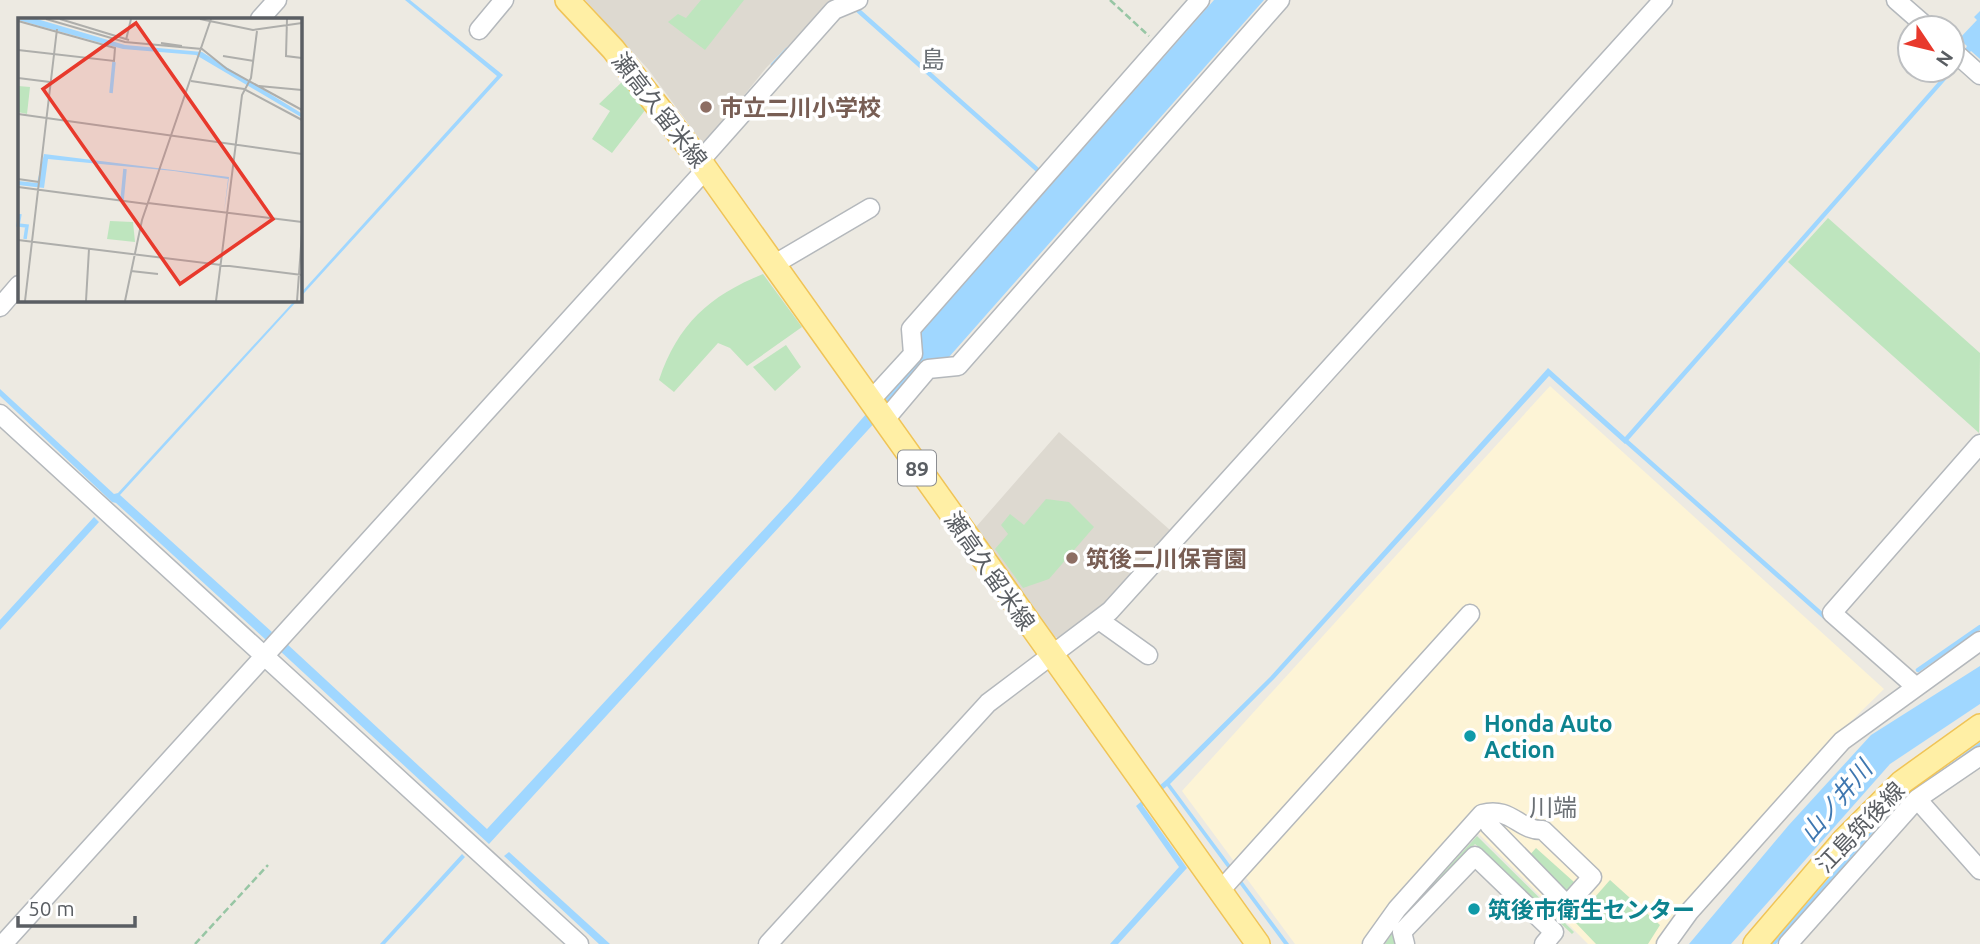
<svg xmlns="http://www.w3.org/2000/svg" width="1980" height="944" viewBox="0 0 1980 944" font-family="Ubuntu,'Noto Sans JP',sans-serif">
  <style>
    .commercial { fill: #fdf4d6 }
    .education { fill: #ddd9d0 }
    .green { fill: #bee5be }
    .water { fill: #a0d7ff }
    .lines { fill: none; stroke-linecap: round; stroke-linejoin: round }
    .stream { stroke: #a0d7ff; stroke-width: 4.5 }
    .minor-casing { stroke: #b4b8bc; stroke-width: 21 }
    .major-casing { stroke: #f0c457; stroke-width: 26 }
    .path { stroke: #97c6a4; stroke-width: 2.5; stroke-dasharray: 7 3.5; stroke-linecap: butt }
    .minor { stroke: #fff; stroke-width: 18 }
    .major { stroke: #ffefa5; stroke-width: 23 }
    .education-dot { fill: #8d6e63; stroke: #fff; stroke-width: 2.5 }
    .culture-dot { fill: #0f9aa8; stroke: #fff; stroke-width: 2.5 }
    .labels { text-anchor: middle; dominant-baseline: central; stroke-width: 7; stroke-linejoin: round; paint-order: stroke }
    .shield { fill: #fff; stroke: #8c8e92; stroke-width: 2 }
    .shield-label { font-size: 21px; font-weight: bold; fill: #5a5e63 }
    .education-label { font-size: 23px; font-weight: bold; fill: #785e54; stroke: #fff; text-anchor: start }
    .street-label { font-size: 23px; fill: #5a5e63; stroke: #fff }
    .culture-label { font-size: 23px; font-weight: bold; fill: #0d838f; stroke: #fff; text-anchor: start }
    .neighbourhood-label { font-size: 24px; fill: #6b7075; stroke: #fff }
    .water-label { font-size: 24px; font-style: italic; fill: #3e77b0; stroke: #fff }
    .inset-river { fill: none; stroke: #a0d7ff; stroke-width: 3.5 }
    .inset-road { fill: none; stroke: #aeaeab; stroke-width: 2 }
    .view { fill: #e8392c; fill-opacity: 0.15; stroke: #e8392c; stroke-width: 3.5 }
    .inset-edge { fill: none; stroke: #5a5e63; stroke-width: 3.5 }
  </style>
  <rect width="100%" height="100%" fill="#edeae2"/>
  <path class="commercial" d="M 1550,386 L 1884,689 L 1837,735 L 1656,944 L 1588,944 L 1478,833 L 1402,916 L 1383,944 L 1295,944 L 1182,791 Z"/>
  <path class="education" d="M 585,0 L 834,0 L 766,68 L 704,145 L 648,69 Z
    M 1059,432 L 1170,530 L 1112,597 L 1060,638 L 1053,637 L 976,527 Z"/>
  <path class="green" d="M 701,0 L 744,0 L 705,50 L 668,22 L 678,14 L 686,18 Z
    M 624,80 L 646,109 L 612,153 L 592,139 L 610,111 L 599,104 Z
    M 1828,218 L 1980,353 L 1979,433 L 1788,262 Z
    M 763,274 L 802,327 L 747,366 L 730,348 L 718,343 L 674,392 L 659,380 C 678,324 709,296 763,274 Z
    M 786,345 L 801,367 L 775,391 L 753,367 Z
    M 1046,499 L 1069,502 L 1094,527 L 1049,579 L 1023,588 L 995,549 L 1008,534 L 1001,525 L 1010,514 L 1024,525 Z
    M 1477,836 L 1574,932 L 1572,934 L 1475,844 L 1403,924 L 1397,933 L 1395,944 L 1385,944 L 1403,917 Z
    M 1536,848 L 1574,882 L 1565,892 L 1528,857 Z
    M 1610,880 L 1660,925 L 1648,944 L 1596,944 L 1574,921 Z"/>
  <path class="water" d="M 405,0 L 410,0 L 503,75 L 120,495 L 272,632 L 266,640 L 116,503 L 112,502 L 0,396 L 0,389 L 114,494 L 118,493 L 296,299 L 299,299 L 299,295 L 497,76 Z
    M 1214,0 L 1264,0 L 949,357 L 929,359 L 889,407 L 489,844 L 279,650 L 286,643 L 487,829 L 792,499 L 921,351 L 920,334 Z
    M 1980,11 L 1980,59 L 1971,51 L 1968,54 L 1965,50 L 1967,46 L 1959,39 L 1977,20 L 1974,17 Z
    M 1955,63 L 1958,66 L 1625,444 L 1549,376 L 1275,678 L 1170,784 L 1289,944 L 1284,944 L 1167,786 L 1143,806 L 1187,868 L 1118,944 L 1110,944 L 1179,867 L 1136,806 L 1166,780 L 1270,677 L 1548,368 L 1625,437 Z
    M 94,517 L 99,522 L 0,630 L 0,620 Z
    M 1980,666 L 1980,704 L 1890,764 L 1731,944 L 1689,944 L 1788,826 L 1871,735 Z
    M 1980,742 L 1980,746 L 1894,808 L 1776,944 L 1771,944 L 1890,808 Z
    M 509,852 L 610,944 L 599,944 L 504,856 Z
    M 462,854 L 465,857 L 385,944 L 380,944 Z"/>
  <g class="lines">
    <path class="stream" d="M 853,6 L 1041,173
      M 773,65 L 787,50
      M 1626,441 L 1827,619
      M 1918,670 L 1980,627"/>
    <g class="minor-casing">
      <path id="minor" d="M 1896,0 L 1928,28
        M 260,19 L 277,0
        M 479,30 L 504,0
        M 1952,50 L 1980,75
        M 700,161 L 834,10 L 858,0
        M 773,265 L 870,208
        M 0,307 L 19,285
        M 870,401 L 913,354 L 911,329 L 1200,0
        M 0,414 L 579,944
        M 884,421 L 928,369 L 958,366 L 1280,0
        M 1099,620 L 1148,655
        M 1915,686 L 1832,613 L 1980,444
        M 1917,799 L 1980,870
        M 1220,891 L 1470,614
        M 3,944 L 706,169
        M 768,944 L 988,703 L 1110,611 L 1663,0
        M 1372,944 L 1397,909 L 1482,814 C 1511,806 1519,831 1543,830 L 1592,877 L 1567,905 L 1489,825
        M 1405,944 L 1402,932 L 1475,856 L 1554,932 L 1544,944
        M 1666,944 L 1689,912 L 1842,741 L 1980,641
        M 1788,944 L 1917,799 L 1980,756"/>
    </g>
    <g class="major-casing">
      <path id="major" d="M 567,0 L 613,49 L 700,161 L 1258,944
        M 1755,944 L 1844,840 L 1902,782 L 1980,726"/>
    </g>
    <path class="path" d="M 1110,0 L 1149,36
      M 195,944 L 268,865"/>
    <use href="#minor" class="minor"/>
    <use href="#major" class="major"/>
  </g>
  <g class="education-dot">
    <circle cx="706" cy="107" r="7"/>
    <circle cx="1072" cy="558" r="7"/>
  </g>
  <g class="culture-dot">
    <circle cx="1470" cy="736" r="7"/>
    <circle cx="1474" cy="909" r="7"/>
  </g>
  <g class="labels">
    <rect class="shield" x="898" y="450.5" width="38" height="35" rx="5"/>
    <g class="shield-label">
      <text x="917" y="468">89</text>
    </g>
    <g class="education-label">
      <text x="720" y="107">市立二川小学校</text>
      <text x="1086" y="558">筑後二川保育園</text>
    </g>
    <g class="street-label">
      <text transform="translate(660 110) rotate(52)">瀬高久留米線</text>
      <text transform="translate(990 571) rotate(55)">瀬高久留米線</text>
      <text transform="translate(1860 827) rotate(-46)">江島筑後線</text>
    </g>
    <g class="culture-label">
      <text x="1484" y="723">Honda Auto<tspan x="1484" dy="26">Action</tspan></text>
      <text x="1488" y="909">筑後市衛生センター</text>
    </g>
    <g class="neighbourhood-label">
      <text x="933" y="59">島</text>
      <text x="1553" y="807">川端</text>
    </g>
    <g class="water-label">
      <text transform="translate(1836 801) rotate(-50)">山ノ井川</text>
    </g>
  </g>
  <g transform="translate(18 18)">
    <rect width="284" height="284" fill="#edeae2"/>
    <path d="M 0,68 L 12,69 L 9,96 L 0,94 ZM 92,203 L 115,204 L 117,224 L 89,221 Z" fill="#bee5be"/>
    <path d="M 19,1 L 107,27 L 184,34 L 283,95 L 283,99 L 178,37 L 105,31 L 0,2 ZM 26,136 L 211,159 L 206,194 L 210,161 L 156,153 L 30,141 L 26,170 L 0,167 L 0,163 L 19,165 Z" fill="#a0d7ff"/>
    <path class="inset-river" d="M 93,75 L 96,44M 104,183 L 107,151M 2,196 L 0,207 L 9,208 L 7,221"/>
    <path class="inset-road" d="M 28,1 L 107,24 L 184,31 L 209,51 L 284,92M 42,1 L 111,22M 182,1 L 235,12 L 284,5M 269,1 L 268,38 L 284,40M 0,3 L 97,30 L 96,43 L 0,32M 108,22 L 113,1M 143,25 L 164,28M 205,38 L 236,43M 0,60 L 32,64M 173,63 L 226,71 L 284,102M 241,68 L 284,72M 0,96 L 284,136M 0,161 L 21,164M 0,169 L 129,186M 130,185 L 284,204M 0,222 L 284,257M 113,253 L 140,256M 7,283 L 39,11M 68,283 L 71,231M 107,283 L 124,202 L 193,1M 198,283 L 224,77 L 233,60 L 239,13M 279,283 L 284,215"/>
    <path class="view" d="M 118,5 L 255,201 L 162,266 L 25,71 Z"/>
    <rect width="284" height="284" class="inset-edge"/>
  </g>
  <g transform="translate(1931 49) rotate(125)"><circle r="33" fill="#ffffff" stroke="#bdbfc1" stroke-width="2"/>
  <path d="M0-5L12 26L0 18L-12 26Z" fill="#e8392c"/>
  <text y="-10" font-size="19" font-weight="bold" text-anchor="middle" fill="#5a5e63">N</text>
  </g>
  <path d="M18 916v10h117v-10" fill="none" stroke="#5a5e63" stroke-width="3.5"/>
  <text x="28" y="916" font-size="21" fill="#5a5e63" stroke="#ffffff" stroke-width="5" paint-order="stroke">50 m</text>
</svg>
